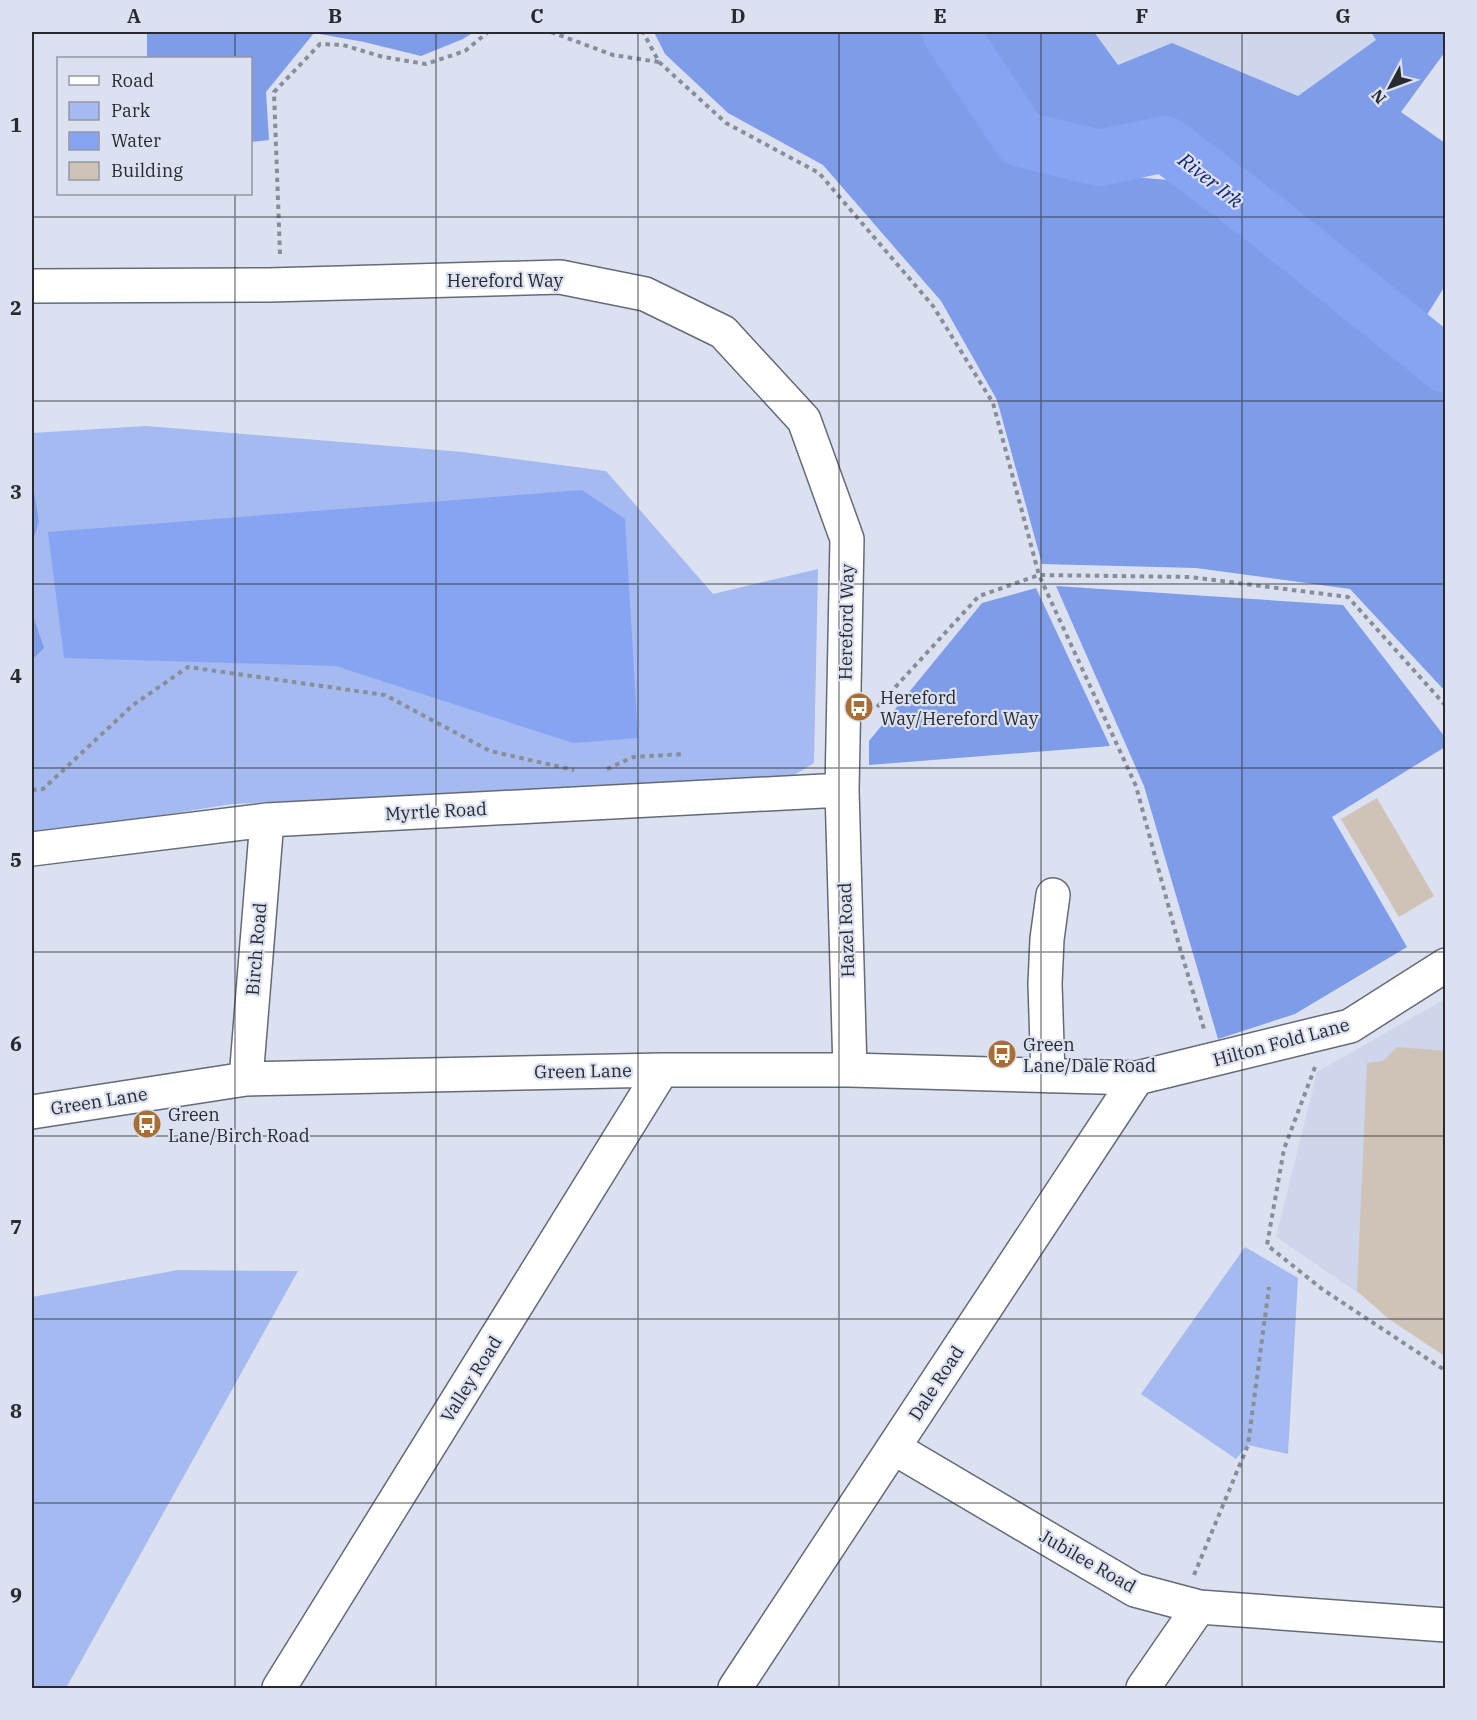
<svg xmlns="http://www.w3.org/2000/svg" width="1477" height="1720" viewBox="0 0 1477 1720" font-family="'IBM Plex Serif',serif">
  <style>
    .built { fill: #cdd6eb }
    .green { fill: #a4baf0 }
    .forest { fill: #7f9ce9 }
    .water { fill: #86a4f1 }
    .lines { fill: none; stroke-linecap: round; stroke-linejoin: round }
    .river { stroke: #86a4f1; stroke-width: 56 }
    .building { fill: #cfc2b7 }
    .minor-casing { stroke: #656a77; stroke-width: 36 }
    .path { stroke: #888d97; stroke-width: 4; stroke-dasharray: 4.5 4.5; stroke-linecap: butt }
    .minor { stroke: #fff; stroke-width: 33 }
    .grid { fill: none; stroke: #282a30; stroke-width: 1.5; stroke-opacity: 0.55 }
    .labels { text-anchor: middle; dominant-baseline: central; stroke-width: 4.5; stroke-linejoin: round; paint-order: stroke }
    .street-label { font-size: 18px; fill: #282a30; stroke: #dbe1f0 }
    .poi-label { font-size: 18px; fill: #282a30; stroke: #dbe1f0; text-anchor: start }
    .water-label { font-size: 20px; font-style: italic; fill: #101f76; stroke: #dbe1f0 }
    .neatline { fill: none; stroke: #282a30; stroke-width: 2 }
    .grid-label { font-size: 20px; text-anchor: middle; font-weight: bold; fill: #282a30 }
  </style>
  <rect width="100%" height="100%" fill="#dbe1f0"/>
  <path class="built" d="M 1072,32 L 1400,32 L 1290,130 L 1113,91 Z
    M 1445,999 L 1445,1352 L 1276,1237 L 1317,1072 Z"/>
  <path class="green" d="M 146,426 L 463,452 L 606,471 L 713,594 L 818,569 L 814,763 L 784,781 L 232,804 L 32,836 L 32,433 Z
    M 1245,1247 L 1298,1278 L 1288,1454 L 1248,1445 L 1236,1459 L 1141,1394 Z
    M 178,1270 L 298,1271 L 66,1688 L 32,1688 L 32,1297 Z"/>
  <path class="forest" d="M 147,32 L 474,32 L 463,39 L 421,56 L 364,42 L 314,33 L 266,92 L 269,140 L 251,142 L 250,58 L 147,58 Z
    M 654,32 L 922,32 L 983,125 L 1005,147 L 1028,159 L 1091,173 L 1178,181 L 1433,377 L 1446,389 L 1445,691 L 1350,589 L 1196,568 L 1042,564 L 997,400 L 941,301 L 823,165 L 728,113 L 665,54 Z
    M 972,32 L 1094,32 L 1118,65 L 1172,43 L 1298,96 L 1376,40 L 1371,32 L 1445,32 L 1445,52 L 1401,112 L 1445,143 L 1445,286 L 1425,318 L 1194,135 L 1159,127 L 1097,138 L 1060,136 L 1031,120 Z
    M 32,480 L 39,522 L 32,543 Z
    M 1056,586 L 1343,605 L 1445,737 L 1445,747 L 1332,817 L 1407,947 L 1295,1014 L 1218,1039 L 1144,786 Z
    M 1036,588 L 1110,746 L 869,765 L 869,741 L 982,603 Z
    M 32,613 L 44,648 L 32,660 Z"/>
  <path class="water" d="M 582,490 L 625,519 L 638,738 L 573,743 L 336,666 L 64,658 L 48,532 Z"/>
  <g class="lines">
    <path class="river" d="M 950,32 L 1021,139 L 1099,158 L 1165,144 L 1267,221 L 1446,365"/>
  </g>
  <path class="building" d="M 1377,798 L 1434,896 L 1399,917 L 1341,819 Z
    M 1397,1047 L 1446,1051 L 1446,1357 L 1389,1319 L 1357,1291 L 1367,1063 L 1383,1061 Z"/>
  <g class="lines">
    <g class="minor-casing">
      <path id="minor" d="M 32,286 L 269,285 L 560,277 L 645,294 L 723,332 L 804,420 L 847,539 L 842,790 L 850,1070
        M 32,849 L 267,820 L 842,790
        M 1048,1076 L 1045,984 L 1047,939 L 1053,895
        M 246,1079 L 267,820
        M 32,1112 L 246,1079 L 662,1070 L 850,1070 L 1137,1078 L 1350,1026 L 1446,965
        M 894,1448 L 1135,1590 L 1199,1607 L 1446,1625
        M 279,1688 L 662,1070
        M 735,1688 L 1137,1078
        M 1143,1688 L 1199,1607"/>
    </g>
    <path class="path" d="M 551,32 L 613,55 L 659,62 L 643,32
      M 659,62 L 726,123 L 819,173 L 933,306 L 993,403 L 1039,575 L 1136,786 L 1179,945 L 1204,1029
      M 280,254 L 274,92 L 320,44 L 343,45 L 383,57 L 426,64 L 465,51 L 488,32
      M 877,707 L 979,596 L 1039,575 L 1190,577 L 1348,597 L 1446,706
      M 607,769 L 633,757 L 685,754
      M 32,790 L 43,789 L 133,705 L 188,667 L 385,695 L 490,751 L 574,770
      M 1315,1067 L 1284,1149 L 1267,1245 L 1322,1289 L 1446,1371
      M 1194,1575 L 1248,1445 L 1269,1287"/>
    <use href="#minor" class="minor"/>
  </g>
  <path class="grid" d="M 235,32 L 235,58M 436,32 L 436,1688M 638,32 L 638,1688M 839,32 L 839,1688M 1041,32 L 1041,1688M 1242,32 L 1242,1688M 235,194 L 235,1688M 32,217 L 1446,217M 32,401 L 1446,401M 32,584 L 1446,584M 32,768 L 1446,768M 32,952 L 1446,952M 32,1136 L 1446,1136M 32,1319 L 1446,1319M 32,1503 L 1446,1503"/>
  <defs>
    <g id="bus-disc" transform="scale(1.5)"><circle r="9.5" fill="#ab6e32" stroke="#dbe1f0"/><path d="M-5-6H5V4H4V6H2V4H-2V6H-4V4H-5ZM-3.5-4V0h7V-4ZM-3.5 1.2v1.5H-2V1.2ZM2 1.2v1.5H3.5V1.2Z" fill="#fff"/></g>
  </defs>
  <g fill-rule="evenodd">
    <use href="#bus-disc" x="859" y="707"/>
    <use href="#bus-disc" x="1002" y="1054"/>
    <use href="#bus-disc" x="147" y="1124"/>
  </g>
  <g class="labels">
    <g class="street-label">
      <text x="505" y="280">Hereford Way</text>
      <text transform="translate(846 622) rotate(-89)">Hereford Way</text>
      <text transform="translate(436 811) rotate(-3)">Myrtle Road</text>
      <text transform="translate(846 930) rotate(-92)">Hazel Road</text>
      <text transform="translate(256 949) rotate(-85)">Birch Road</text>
      <text transform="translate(1281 1042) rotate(-15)">Hilton Fold Lane</text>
      <text transform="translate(583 1071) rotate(-1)">Green Lane</text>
      <text transform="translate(99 1101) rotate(-9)">Green Lane</text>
      <text transform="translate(471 1379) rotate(-58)">Valley Road</text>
      <text transform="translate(936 1383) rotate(-57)">Dale Road</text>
      <text transform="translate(1088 1561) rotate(30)">Jubilee Road</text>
    </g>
    <g class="poi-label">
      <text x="880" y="697">Hereford<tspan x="880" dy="21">Way/Hereford Way</tspan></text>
      <text x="1023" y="1044">Green<tspan x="1023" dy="21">Lane/Dale Road</tspan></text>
      <text x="168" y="1114">Green<tspan x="168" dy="21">Lane/Birch Road</tspan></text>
    </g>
    <g class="water-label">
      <text transform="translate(1211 180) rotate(38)">River Irk</text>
    </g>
  </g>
  <rect width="1477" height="1720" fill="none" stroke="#dbe1f0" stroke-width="66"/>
  <rect x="57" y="57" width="195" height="138" fill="#dbe1f0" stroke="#9398a3" stroke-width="1.5"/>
  <rect x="69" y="76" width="30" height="9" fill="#ffffff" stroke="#9398a3" stroke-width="1.5"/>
  <text x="111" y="87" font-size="18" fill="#282a30">Road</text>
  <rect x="69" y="102" width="30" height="18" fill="#a4baf0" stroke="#9398a3" stroke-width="1.5"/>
  <text x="111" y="117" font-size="18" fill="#282a30">Park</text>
  <rect x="69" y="132" width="30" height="18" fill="#86a4f1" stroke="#9398a3" stroke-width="1.5"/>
  <text x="111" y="147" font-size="18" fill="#282a30">Water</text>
  <rect x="69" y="162" width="30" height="18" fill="#cfc2b7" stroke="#9398a3" stroke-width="1.5"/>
  <text x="111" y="177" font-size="18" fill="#282a30">Building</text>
  <g transform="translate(1390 87) rotate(229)" stroke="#dbe1f0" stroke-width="4.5" paint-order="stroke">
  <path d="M0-4.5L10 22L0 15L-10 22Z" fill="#282a30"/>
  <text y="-9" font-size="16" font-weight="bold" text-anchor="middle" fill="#282a30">N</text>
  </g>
  <rect x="33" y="33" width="1411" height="1654" class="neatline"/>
  <g class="grid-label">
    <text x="134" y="23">A</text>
    <text x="335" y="23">B</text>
    <text x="537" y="23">C</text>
    <text x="738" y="23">D</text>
    <text x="940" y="23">E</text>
    <text x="1142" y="23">F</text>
    <text x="1343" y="23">G</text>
    <text x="16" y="132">1</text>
    <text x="16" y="315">2</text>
    <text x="16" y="499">3</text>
    <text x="16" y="683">4</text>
    <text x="16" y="867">5</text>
    <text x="16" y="1051">6</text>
    <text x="16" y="1234">7</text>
    <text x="16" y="1418">8</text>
    <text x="16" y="1602">9</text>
  </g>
</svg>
